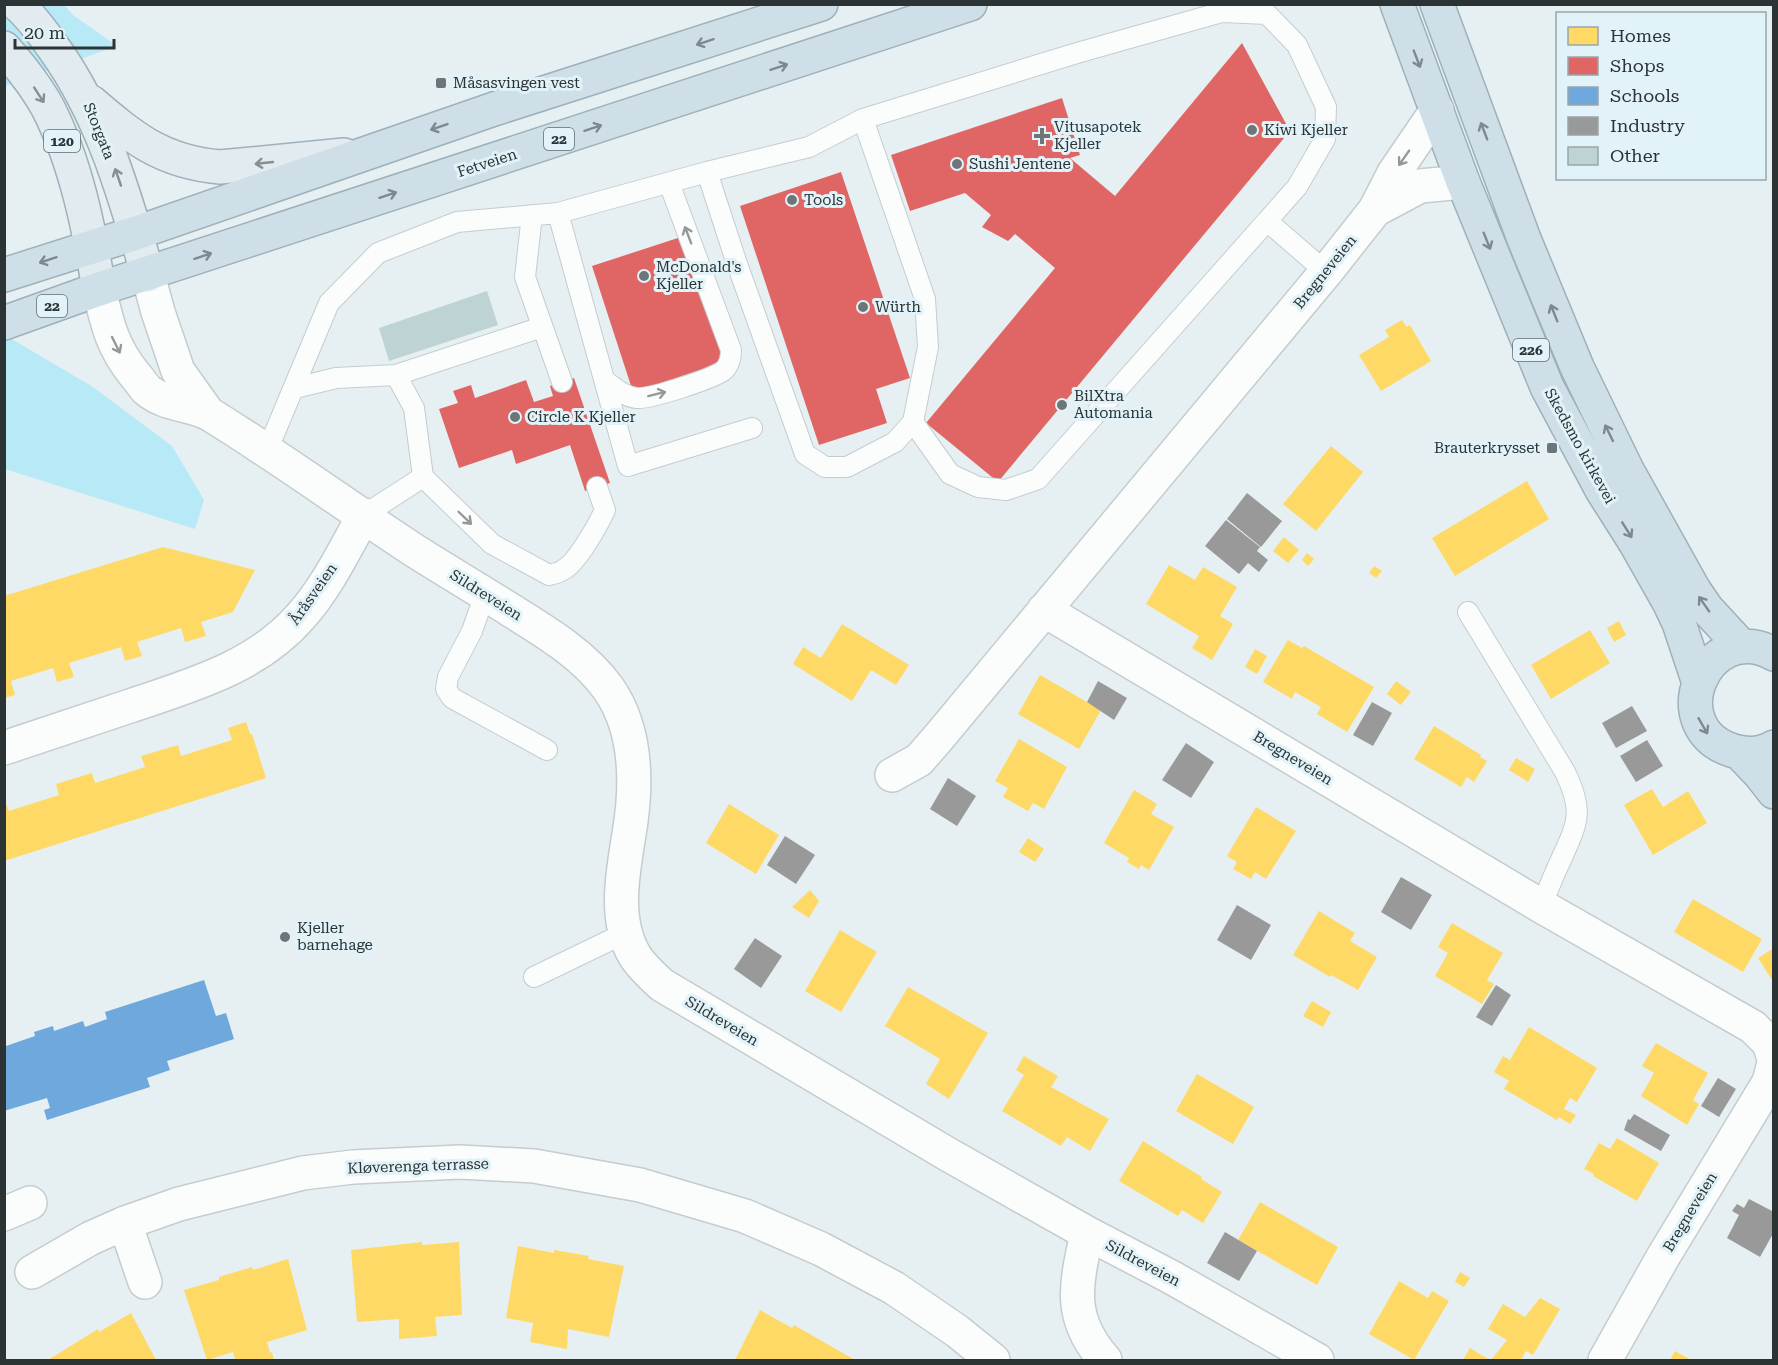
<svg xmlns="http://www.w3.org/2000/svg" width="1778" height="1365" viewBox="0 0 1778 1365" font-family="'Roboto Serif',serif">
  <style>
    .green { fill: #b7e9f6 }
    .homes { fill: #ffd966 }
    .shops { fill: #e06666 }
    .schools { fill: #6fa8dc }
    .industry { fill: #999 }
    .building { fill: #bdd3d4 }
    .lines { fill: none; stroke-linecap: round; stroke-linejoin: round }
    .lane-casing { stroke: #c5ccce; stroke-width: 22 }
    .street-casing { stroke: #c5ccce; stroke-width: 36 }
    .primary-casing { stroke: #9db1ba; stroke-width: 36 }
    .highway-casing { stroke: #9db1ba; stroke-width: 36 }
    .lane { stroke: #fbfdfd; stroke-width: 20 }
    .street { stroke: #fbfdfd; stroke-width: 33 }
    .primary { stroke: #e1ebf0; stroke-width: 33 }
    .highway { stroke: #cfdfe7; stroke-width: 33 }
    .oneway { stroke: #7e898e }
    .oneway2 { stroke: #868f92 }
    .oneway3 { stroke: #949899 }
    .poi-dot { fill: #6d7578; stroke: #e1f3f8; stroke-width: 2 }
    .labels { text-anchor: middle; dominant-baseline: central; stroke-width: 6; stroke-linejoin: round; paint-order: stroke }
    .shield { fill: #e1f3f8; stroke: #626d70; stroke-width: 1.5 }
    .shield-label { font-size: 14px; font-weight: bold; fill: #2c3335 }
    .poi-label { font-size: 15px; fill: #2c3335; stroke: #e1f3f8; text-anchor: start }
    .street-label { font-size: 15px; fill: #2c3335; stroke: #e1f3f8 }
  </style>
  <rect width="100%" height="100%" fill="#e6f0f3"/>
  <path class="green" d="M 4,5 L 64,5 L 73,15 L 117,46 L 5,86 Z
    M 5,335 L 93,387 L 172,446 L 204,500 L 195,529 L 5,469 Z"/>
  <path class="homes" d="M 1402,320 L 1407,327 L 1410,325 L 1431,361 L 1381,391 L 1359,355 L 1389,337 L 1385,330 Z
    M 1331,446 L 1363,472 L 1316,531 L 1283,504 Z
    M 1527,481 L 1549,519 L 1455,576 L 1432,538 Z
    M 1284,537 L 1299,550 L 1288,563 L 1273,551 Z
    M 163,547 L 255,570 L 233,612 L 201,622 L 206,636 L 185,642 L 181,628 L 137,642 L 142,656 L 125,661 L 121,647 L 69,663 L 74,677 L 57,682 L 53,668 L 11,681 L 15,695 L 4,698 L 4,596 Z
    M 1307,553 L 1314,559 L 1308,566 L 1302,560 Z
    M 1169,565 L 1195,580 L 1203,567 L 1237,587 L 1220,616 L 1233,624 L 1212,660 L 1192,648 L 1199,636 L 1146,604 Z
    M 1374,566 L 1382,571 L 1376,578 L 1369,573 Z
    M 1619,621 L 1626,635 L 1614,642 L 1607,628 Z
    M 842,624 L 909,665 L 896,685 L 871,670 L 852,701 L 793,664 L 803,647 L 821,658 Z
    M 1590,630 L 1610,663 L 1551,699 L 1531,665 Z
    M 1288,640 L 1302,648 L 1304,646 L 1374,687 L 1347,732 L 1317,714 L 1321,707 L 1295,692 L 1292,699 L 1263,682 Z
    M 1255,649 L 1267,656 L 1257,674 L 1245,667 Z
    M 1040,675 L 1101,710 L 1079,749 L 1018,714 Z
    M 1396,681 L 1411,692 L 1401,705 L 1387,694 Z
    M 246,722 L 250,734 L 252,734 L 266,778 L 4,861 L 4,799 L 9,811 L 59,795 L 56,784 L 92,773 L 95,783 L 145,767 L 141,756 L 178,745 L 181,756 L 232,740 L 228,728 Z
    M 1434,726 L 1481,755 L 1480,757 L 1487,761 L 1474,782 L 1467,777 L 1461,787 L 1414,759 Z
    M 1019,739 L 1067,767 L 1044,809 L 1033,803 L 1028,811 L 1003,797 L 1008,788 L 995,781 Z
    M 1516,758 L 1535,769 L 1528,782 L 1509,770 Z
    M 1652,789 L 1663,807 L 1688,791 L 1707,823 L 1653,855 L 1624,805 Z
    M 1134,790 L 1157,804 L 1151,814 L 1174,827 L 1149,870 L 1141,865 L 1139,869 L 1127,862 L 1129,858 L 1104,843 Z
    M 729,804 L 779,835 L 756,874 L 706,843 Z
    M 1256,807 L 1296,831 L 1266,879 L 1255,872 L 1251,879 L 1233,869 L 1237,862 L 1227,856 Z
    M 1028,838 L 1044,849 L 1035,862 L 1019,852 Z
    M 810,890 L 819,901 L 809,918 L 792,907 Z
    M 1693,899 L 1762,939 L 1743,972 L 1674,932 Z
    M 1319,911 L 1355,933 L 1350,941 L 1377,957 L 1358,990 L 1331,975 L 1330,977 L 1293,955 Z
    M 1452,923 L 1503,953 L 1487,980 L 1494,984 L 1482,1004 L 1435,976 L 1448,953 L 1438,947 Z
    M 840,930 L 877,952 L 841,1012 L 805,991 Z
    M 1774,948 L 1774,983 L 1758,958 Z
    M 908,987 L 988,1033 L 949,1099 L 926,1084 L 940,1059 L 885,1026 Z
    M 1312,1001 L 1331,1012 L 1323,1027 L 1303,1016 Z
    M 1529,1027 L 1597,1068 L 1577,1102 L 1570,1098 L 1564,1109 L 1576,1115 L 1570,1124 L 1559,1117 L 1557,1120 L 1504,1089 L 1509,1081 L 1494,1072 L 1503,1056 L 1510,1060 Z
    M 1656,1043 L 1708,1073 L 1693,1100 L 1699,1104 L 1687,1125 L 1641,1096 L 1654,1073 L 1642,1066 Z
    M 1024,1056 L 1058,1076 L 1051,1087 L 1109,1119 L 1090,1151 L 1067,1137 L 1061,1146 L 1002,1111 L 1024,1075 L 1016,1070 Z
    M 1197,1074 L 1254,1107 L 1233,1144 L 1176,1111 Z
    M 1617,1138 L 1659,1163 L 1637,1201 L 1593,1176 L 1594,1174 L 1584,1169 L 1599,1143 L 1610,1149 Z
    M 1143,1141 L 1202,1177 L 1201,1179 L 1222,1192 L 1203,1223 L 1182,1210 L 1178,1216 L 1119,1181 Z
    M 1260,1202 L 1338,1247 L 1317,1285 L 1238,1240 Z
    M 422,1242 L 422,1245 L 459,1242 L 462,1315 L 435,1317 L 437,1336 L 399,1339 L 399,1319 L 357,1322 L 351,1250 Z
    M 518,1246 L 554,1253 L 554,1250 L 589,1256 L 588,1259 L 624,1266 L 609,1337 L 568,1329 L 567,1349 L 530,1342 L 533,1323 L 506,1318 Z
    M 288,1259 L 307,1330 L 267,1342 L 270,1353 L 272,1352 L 274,1360 L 235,1360 L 233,1352 L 207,1360 L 184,1290 L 219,1280 L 219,1277 L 252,1267 L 253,1270 Z
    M 1460,1272 L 1470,1278 L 1464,1287 L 1455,1282 Z
    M 1399,1281 L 1428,1298 L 1432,1291 L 1449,1301 L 1414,1360 L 1369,1334 Z
    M 1540,1298 L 1560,1309 L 1533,1355 L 1526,1351 L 1521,1360 L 1491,1360 L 1507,1340 L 1488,1329 L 1503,1304 L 1525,1317 Z
    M 760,1310 L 792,1328 L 794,1325 L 855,1360 L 735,1360 Z
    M 131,1313 L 156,1360 L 48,1360 L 98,1329 L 99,1332 Z
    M 1470,1348 L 1490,1360 L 1463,1360 Z
    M 1675,1351 L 1691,1360 L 1670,1360 Z"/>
  <path class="shops" d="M 1242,43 L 1290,131 L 998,482 L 926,423 L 1055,268 L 1015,234 L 1008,241 L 982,227 L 991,215 L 965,193 L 910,211 L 891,155 L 1062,98 L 1080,155 L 1070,158 L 1115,196 Z
    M 841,172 L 910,378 L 876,389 L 887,423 L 819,445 L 740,206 Z
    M 684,236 L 725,362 L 633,392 L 592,266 Z
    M 574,378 L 610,483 L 585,491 L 570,445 L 516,464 L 512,450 L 459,468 L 439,409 L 458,403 L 453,391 L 471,385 L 475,398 L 526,380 L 534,402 L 553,396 L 550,386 Z"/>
  <path class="schools" d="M 204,980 L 216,1016 L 226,1013 L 234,1039 L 167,1061 L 170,1070 L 147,1078 L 150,1087 L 47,1120 L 44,1110 L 50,1108 L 47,1098 L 4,1111 L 4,1042 L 6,1046 L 35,1036 L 34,1032 L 53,1026 L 54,1031 L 83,1021 L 85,1027 L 107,1019 L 105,1012 Z"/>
  <path class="industry" d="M 1247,493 L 1282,521 L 1261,547 L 1227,519 Z
    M 1226,520 L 1260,547 L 1257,551 L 1268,560 L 1259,572 L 1248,563 L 1239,574 L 1205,546 Z
    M 1098,681 L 1127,698 L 1114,720 L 1087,702 Z
    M 1372,702 L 1392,713 L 1373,746 L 1353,735 Z
    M 1632,706 L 1647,731 L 1616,748 L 1602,723 Z
    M 1647,740 L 1663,766 L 1636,782 L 1620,756 Z
    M 1186,743 L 1214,762 L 1191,798 L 1162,780 Z
    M 948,778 L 976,796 L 957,826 L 930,809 Z
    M 785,836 L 815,855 L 796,884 L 767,865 Z
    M 1401,877 L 1432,895 L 1411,930 L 1381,912 Z
    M 1237,905 L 1271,925 L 1251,960 L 1217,940 Z
    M 755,938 L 782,956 L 761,988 L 734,969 Z
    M 1496,985 L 1511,995 L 1492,1026 L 1476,1017 Z
    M 1718,1078 L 1736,1089 L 1719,1117 L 1701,1106 Z
    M 1634,1114 L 1670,1135 L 1661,1151 L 1624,1130 L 1628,1119 L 1630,1120 Z
    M 1749,1199 L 1774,1212 L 1774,1232 L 1760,1257 L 1727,1238 L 1739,1215 L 1732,1211 L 1737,1204 L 1744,1208 Z
    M 1225,1232 L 1257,1251 L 1239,1281 L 1207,1263 Z"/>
  <path class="building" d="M 487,291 L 498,325 L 389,361 L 379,328 Z"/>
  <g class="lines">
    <g class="lane-casing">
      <path id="lane" d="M 863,119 L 925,299 L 928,347 L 913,422 L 950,474 L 978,487 L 1006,490 L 1038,479 L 1267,221
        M 707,172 L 736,261 L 805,454 L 825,467 L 847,467 L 895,442 L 913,422
        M 558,213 L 628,466 L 752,428
        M 532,215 L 525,277 L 562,382
        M 396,375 L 542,327
        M 604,380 C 614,387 624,397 637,398 C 651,399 711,379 723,371 C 730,365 731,358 731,350 L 669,183
        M 295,388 L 336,378 L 396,375 L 414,408 L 423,477 L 492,544 L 549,575 C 553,574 559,573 563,570 C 577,563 598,525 605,510 L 597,487
        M 267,451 L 329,303 L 378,253 L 457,222 L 558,213 L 707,172 L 809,147 L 863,119 L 1077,53 L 1222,12 L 1267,14 L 1297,45 L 1326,107 L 1325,139 L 1297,187 L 1267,221 L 1326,272
        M 364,515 L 423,477
        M 485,594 L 472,631 L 448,677 L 446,689 L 452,698 L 547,750
        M 1468,612 L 1565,772 C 1585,813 1577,824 1560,862 C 1553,876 1548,891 1541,906
        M 534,977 L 625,933"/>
    </g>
    <g class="street-casing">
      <path id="street" d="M 1375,210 L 1420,186 L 1463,182
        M 148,275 L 158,312 L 178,371 L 208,413
        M 99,289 C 107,323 112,347 135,375 C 139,379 143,386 147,390 C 166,406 193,404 211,415 C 279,457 345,505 412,549 C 445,570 479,590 512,611 C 546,632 584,655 608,688 C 635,726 637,776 631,821 C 625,864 611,916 635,956 C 642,967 652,976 662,985 L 949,1155 L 1087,1233 L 1171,1277 L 1317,1360
        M 1044,610 L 1541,906 L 1753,1027 L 1769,1043 L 1774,1059
        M 4,748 C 46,734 88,720 130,706 C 192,685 257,667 301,616 C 327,587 345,549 364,515
        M 892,775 L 919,760 L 939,737 L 1326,272 L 1375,210 L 1394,173 L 1437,110
        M 4,1214 L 30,1203
        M 125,1223 L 145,1282
        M 1087,1233 C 1076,1285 1067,1317 1105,1360
        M 32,1272 L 91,1238 L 125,1223 L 179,1204 L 303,1173 L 353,1167 L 460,1162 L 534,1166 L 640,1185 L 745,1216 L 821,1249 L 894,1288 L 957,1331 L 993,1360
        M 1605,1360 L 1663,1257 L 1769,1082 L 1774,1063"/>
    </g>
    <g class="primary-casing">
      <path id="primary" d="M 17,4 C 32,17 44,34 55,50 C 103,117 125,197 148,275
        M 4,48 C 20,66 36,86 48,108 C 76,163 89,228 99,289
        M 91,102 C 133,138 162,162 220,167 L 344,155"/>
    </g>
    <g class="highway-casing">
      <path id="highway" d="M 1397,4 L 1463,182 L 1547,387 L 1602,490 L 1635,542 L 1670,604 L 1679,623 L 1698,680
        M 1437,4 L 1524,239 L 1577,367 L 1627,470 L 1694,590 L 1707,609 L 1742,647
        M 4,275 L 136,233 L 494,109 L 821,4
        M 4,323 L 99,289 L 970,4
        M 1774,654 C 1707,617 1658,728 1734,751 C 1747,755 1762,754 1774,747
        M 1740,753 L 1760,774 L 1774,792"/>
    </g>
    <use href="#lane" class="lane"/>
    <use href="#street" class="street"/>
    <use href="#primary" class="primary"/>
    <use href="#highway" class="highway"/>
  </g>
  <defs><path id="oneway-shaft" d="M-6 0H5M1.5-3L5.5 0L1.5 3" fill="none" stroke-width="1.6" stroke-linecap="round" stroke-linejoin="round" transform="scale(1.5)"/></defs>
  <g class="oneway">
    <use href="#oneway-shaft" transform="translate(705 42) rotate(162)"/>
    <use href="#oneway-shaft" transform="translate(1417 59) rotate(69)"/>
    <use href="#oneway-shaft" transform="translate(779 67) rotate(-18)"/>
    <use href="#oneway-shaft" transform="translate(439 127) rotate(161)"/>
    <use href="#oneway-shaft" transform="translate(593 128) rotate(-18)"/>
    <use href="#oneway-shaft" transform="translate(1484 131) rotate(-111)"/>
    <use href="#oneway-shaft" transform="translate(388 195) rotate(-18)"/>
    <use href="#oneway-shaft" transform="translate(1487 241) rotate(68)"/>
    <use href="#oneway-shaft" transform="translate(203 256) rotate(-18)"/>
    <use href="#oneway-shaft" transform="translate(48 260) rotate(162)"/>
    <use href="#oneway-shaft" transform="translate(1554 313) rotate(-112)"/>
    <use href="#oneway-shaft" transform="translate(1609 433) rotate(-116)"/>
    <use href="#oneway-shaft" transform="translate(1627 530) rotate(58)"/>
    <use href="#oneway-shaft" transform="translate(1704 604) rotate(-125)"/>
    <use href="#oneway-shaft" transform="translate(1703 726) rotate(60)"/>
  </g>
  <g class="oneway2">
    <use href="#oneway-shaft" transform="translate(39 95) rotate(57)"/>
    <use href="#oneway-shaft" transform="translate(264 163) rotate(174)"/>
    <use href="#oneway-shaft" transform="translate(118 177) rotate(-109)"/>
  </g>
  <g class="oneway3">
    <use href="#oneway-shaft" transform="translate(1404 158) rotate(125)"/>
    <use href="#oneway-shaft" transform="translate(688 235) rotate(-111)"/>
    <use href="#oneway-shaft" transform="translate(116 345) rotate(64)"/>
    <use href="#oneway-shaft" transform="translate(657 394) rotate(-14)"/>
    <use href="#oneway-shaft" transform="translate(465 518) rotate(44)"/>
  </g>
  <g class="poi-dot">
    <rect x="435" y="77" width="12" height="12" rx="3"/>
    <circle cx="1252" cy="130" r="6"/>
    <path d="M1039 127h6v6h6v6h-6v6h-6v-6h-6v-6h6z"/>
    <circle cx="957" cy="164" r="6"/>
    <circle cx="792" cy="200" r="6"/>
    <circle cx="644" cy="276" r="6"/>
    <circle cx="863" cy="307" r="6"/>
    <circle cx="1062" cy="405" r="6"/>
    <circle cx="515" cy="417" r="6"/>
    <rect x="1546" y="442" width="12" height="12" rx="3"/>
    <circle cx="285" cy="937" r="6"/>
  </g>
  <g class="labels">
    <g class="shield">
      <rect x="544" y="128" width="30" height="22" rx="4.5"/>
      <rect x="44" y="130" width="36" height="22" rx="4.5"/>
      <rect x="37" y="295" width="30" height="22" rx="4.5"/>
      <rect x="1513" y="339" width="36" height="22" rx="4.5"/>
    </g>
    <g class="shield-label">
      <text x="559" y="139">22</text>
      <text x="62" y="141">120</text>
      <text x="52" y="306">22</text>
      <text x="1531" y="350">226</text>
    </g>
    <g class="poi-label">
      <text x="453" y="83">Måsasvingen vest</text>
      <text x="1054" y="127">Vitusapotek<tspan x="1054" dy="17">Kjeller</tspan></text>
      <text x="1264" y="130">Kiwi Kjeller</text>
      <text x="969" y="164">Sushi Jentene</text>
      <text x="804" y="200">Tools</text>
      <text x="656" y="267">McDonald's<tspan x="656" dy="17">Kjeller</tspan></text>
      <text x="875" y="307">Würth</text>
      <text x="1074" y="396">BilXtra<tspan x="1074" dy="17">Automania</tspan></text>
      <text x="527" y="417">Circle K Kjeller</text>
      <text x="1540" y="448" text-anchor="end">Brauterkrysset</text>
      <text x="297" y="928">Kjeller<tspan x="297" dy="17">barnehage</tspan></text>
    </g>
    <g class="street-label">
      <text transform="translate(99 131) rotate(68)">Storgata</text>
      <text transform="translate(487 163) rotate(-18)">Fetveien</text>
      <text transform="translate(1325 272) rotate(-51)">Bregneveien</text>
      <text transform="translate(1580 446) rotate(61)">Skedsmo kirkevei</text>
      <text transform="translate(313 594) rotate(-55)">Åråsveien</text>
      <text transform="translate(486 595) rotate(32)">Sildreveien</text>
      <text transform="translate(1293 758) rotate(31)">Bregneveien</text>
      <text transform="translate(722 1021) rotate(31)">Sildreveien</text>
      <text transform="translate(418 1166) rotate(-2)">Kløverenga terrasse</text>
      <text transform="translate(1690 1212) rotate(-59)">Bregneveien</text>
      <text transform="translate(1143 1263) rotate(28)">Sildreveien</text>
    </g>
  </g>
  <rect width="1778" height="1365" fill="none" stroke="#2c3335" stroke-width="12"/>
  <rect x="1556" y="12" width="210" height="168" fill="#e1f3f8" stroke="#99a6aa" stroke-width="1.5"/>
  <rect x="1568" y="27" width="30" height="18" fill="#ffd966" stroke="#99a6aa" stroke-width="1.5"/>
  <text x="1610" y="42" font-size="18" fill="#2c3335">Homes</text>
  <rect x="1568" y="57" width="30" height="18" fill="#e06666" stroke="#99a6aa" stroke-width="1.5"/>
  <text x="1610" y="72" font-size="18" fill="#2c3335">Shops</text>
  <rect x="1568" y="87" width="30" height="18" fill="#6fa8dc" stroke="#99a6aa" stroke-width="1.5"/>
  <text x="1610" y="102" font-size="18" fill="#2c3335">Schools</text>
  <rect x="1568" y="117" width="30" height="18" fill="#999999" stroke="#99a6aa" stroke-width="1.5"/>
  <text x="1610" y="132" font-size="18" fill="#2c3335">Industry</text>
  <rect x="1568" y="147" width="30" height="18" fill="#bdd3d4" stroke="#99a6aa" stroke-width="1.5"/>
  <text x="1610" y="162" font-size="18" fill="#2c3335">Other</text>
  <path d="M15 39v9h99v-9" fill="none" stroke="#2c3335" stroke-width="3"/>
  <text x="24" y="39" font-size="18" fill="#2c3335" stroke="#e1f3f8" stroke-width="4.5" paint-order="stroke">20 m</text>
</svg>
